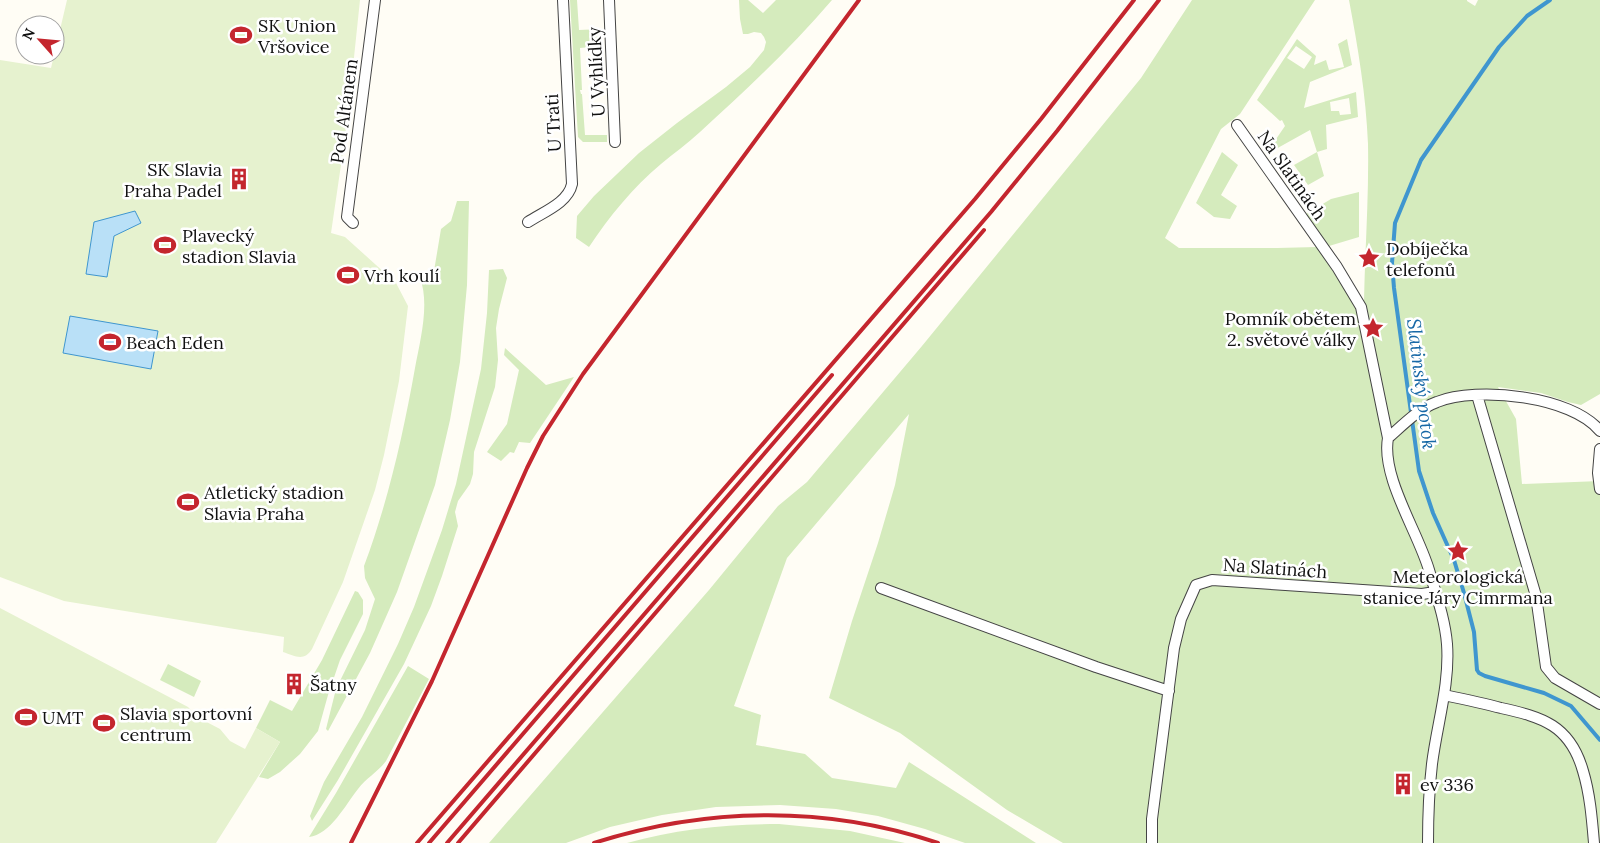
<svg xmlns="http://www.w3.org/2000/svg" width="1600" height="843" viewBox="0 0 1600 843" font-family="Lora,serif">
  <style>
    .green { fill: #d5ebbd; fill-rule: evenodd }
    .pitch { fill: #e6f2cf }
    .water { fill: #b9e0f7; stroke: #3f96cf }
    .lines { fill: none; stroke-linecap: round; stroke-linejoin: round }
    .stream { stroke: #3f96cf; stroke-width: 4 }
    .minor-casing { stroke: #444; stroke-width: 12 }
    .minor { stroke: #fff; stroke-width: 10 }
    .rail { stroke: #c4262e; stroke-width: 4 }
    .labels { text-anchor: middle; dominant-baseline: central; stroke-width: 5; stroke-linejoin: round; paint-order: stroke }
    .poi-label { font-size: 18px; fill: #111; stroke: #fff; text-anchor: start }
    .street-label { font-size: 18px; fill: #111; stroke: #fff }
    .water-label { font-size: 19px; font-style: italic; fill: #1768a6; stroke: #fff }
  </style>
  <rect width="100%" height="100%" fill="#fffdf5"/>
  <path class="green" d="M 570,0 L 577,0 L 579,30 L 601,29 L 602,46 L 580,48 L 582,90 L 580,90 L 581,94 L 582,94 L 585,135 L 607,135 L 607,142 L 583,142 L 578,137 Z
    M 739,0 L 748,0 L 763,13 L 776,0 L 832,0 C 791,48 746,90 700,132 C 687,144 674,153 661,164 C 633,187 609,217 589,247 L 576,238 L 577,216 L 594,196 L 639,153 L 677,123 L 726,87 L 750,67 L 764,50 L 766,42 L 764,37 L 761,33 L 754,32 L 748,34 L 743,34 L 740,19 Z
    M 1192,0 L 1315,0 L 1240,114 L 1221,129 L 1165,238 L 1179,248 L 1277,248 L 1317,247 L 1353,302 L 1364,301 C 1365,249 1369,196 1368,144 C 1366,95 1358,48 1349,0 L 1467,0 L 1467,1 L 1475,6 L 1478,0 L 1600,0 L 1600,394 L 1581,405 L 1568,402 L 1541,393 L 1498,387 L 1516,419 L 1522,484 L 1600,481 L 1600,843 L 1063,843 L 1007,810 L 900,733 L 829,698 L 852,621 L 878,543 L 895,485 L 909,414 L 787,558 L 734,706 L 761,715 L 756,745 L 805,754 L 832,778 L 896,788 L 909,762 L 1036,843 L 965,843 L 925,829 L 878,816 L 836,809 L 780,805 L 716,807 L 662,815 L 610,827 L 566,843 L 489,843 L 709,590 L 778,506 L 807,482 L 922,346 L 1141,78 Z
    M 1297,39 L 1316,56 L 1314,65 L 1326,60 L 1329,70 L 1344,67 L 1338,44 L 1347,39 L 1352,65 L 1310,82 L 1304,108 L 1356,92 L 1358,117 L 1326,125 L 1327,149 L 1317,152 L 1324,176 L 1308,185 L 1294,165 L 1317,152 L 1310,130 L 1267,154 L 1264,150 L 1274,142 L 1285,126 L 1282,120 L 1280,121 L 1257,100 ZM 1296,46 L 1312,57 L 1304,69 L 1287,58 ZM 1349,98 L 1351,114 L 1340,115 L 1339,111 L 1331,111 L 1330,102 Z
    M 1222,152 L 1238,165 L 1221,195 L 1237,206 L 1230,219 L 1214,217 L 1196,203 Z
    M 1359,192 L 1359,237 L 1329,246 L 1306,214 L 1331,199 Z
    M 457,201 L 469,201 L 467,285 L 460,362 L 450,420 L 435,485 L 397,592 L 370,653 L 328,731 L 326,729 L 336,689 L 365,630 L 375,599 L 365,578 L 364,566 C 388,502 403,435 415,368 C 420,341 430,304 420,278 L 433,277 L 441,229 L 451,221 Z
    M 503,269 L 507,278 L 499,309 L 496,328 L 498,360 L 495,387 L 474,452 L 473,474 L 470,484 L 458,501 L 455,512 L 458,526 L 442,576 L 431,606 L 404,664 L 338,780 L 312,821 L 310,816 L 324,782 L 362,717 L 398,644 L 414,607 L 442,530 L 456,484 L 481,369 L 487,313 L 489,270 Z
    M 505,348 L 546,385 L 574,377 L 530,443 L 519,442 L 514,453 L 510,452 L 501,461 L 487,452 L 507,424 L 519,370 L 504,355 Z
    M 355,591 L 358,592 L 363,600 L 363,614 L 340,660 L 328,695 L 318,731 L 300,754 L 280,772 L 268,779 L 259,777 L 280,742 L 256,728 L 270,700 L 292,711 L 322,660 Z
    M 168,664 L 201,681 L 194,697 L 160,680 Z
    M 408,666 L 429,679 L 386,761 C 378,772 366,778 358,789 C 346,804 330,835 309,837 L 336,793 Z
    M 779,824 L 850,831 L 905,843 L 627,843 C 676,829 728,824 779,824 Z"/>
  <path class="pitch" d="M 67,0 L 360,0 L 347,124 L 331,233 L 345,237 L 396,283 L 408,306 L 399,381 L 384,455 L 375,490 L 343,582 L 312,649 C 304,662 295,656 283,652 L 284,637 L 64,601 L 0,577 L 0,60 L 51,68 Z
    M 0,608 L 188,707 L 197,717 L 220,729 L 230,741 L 245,749 L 256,728 L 280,742 L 216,843 L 0,843 Z"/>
  <path class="water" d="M 135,211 L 141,223 L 114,236 L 107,277 L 86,274 L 94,222 Z
    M 70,316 L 158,331 L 151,369 L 63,353 Z"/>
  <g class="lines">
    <path class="stream" d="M 1550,0 L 1527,16 L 1499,47 L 1421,160 L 1395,223 L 1392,263 L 1394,288 L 1419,471 L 1433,513 L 1454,560 L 1464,593 L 1474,632 L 1477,670 L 1479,673 L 1485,676 L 1544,693 L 1571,706 L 1600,740"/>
    <g class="minor-casing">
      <path id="minor" d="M 609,0 L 615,142
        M 1237,125 L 1337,267 L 1361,307 L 1388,438 C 1381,477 1418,532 1429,570 C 1436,594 1445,619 1447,644 C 1450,684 1437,724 1432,764 C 1429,790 1428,817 1428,843
        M 528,222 C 543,212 568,203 572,184 L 563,0
        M 353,223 L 347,217 L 375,0
        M 1477,395 L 1536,596 L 1546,667 L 1555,678 L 1600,704
        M 1388,438 C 1403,425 1418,409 1437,402 C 1477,386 1572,396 1600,431
        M 1600,449 L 1598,473 L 1600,489
        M 881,588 L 1096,667 L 1169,691
        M 1444,695 C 1463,699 1482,703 1501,708 C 1542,717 1570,725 1583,771 C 1590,794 1592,819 1594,843
        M 1152,843 L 1152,819 L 1174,648 L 1181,619 L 1196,585 L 1212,580 L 1422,594 L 1435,592"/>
    </g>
    <use href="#minor" class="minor"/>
    <path class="rail" d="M 351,843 L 432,681 L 527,468 L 543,436 L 583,374 L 859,0
      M 417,843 L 975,199 L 1041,119 L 1134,0
      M 429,843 L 832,375
      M 447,843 L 991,212 L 1057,131 L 1159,0
      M 458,843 L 984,230
      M 594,843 C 706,807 826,805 938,843"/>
  </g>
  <defs>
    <g id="stadium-bare" transform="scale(1.725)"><path d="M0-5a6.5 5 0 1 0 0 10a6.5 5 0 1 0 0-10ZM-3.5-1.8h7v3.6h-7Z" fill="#c4262e" stroke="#fff" stroke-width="2.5" paint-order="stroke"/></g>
    <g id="building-bare" transform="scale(1.725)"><path d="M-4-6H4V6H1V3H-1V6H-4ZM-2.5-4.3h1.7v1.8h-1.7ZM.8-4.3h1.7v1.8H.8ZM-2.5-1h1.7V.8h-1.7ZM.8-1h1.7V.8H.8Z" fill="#c4262e" stroke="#fff" stroke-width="2.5" paint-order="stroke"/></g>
    <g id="sight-bare" transform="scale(1.725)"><path d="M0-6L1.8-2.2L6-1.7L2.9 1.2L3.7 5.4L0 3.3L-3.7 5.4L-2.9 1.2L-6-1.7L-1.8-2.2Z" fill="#c4262e" stroke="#fff" stroke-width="2.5" paint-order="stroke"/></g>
  </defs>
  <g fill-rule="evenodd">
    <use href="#stadium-bare" x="241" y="35"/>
    <use href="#building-bare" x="239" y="179"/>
    <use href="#stadium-bare" x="165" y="245"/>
    <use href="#sight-bare" x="1369" y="258"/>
    <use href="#stadium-bare" x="348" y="275"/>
    <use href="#sight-bare" x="1373" y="328"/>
    <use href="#stadium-bare" x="110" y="342"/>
    <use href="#stadium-bare" x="188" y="502"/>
    <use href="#sight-bare" x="1458" y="551"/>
    <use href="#building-bare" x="294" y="684"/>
    <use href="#stadium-bare" x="26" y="717"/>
    <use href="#stadium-bare" x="104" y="723"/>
    <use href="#building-bare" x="1403" y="784"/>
  </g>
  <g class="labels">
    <g class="poi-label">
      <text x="258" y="25">SK Union<tspan x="258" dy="21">Vršovice</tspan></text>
      <text x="222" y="169" text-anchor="end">SK Slavia<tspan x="222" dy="21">Praha Padel</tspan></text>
      <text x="182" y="235">Plavecký<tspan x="182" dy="21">stadion Slavia</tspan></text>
      <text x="1386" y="248">Dobíječka<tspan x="1386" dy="21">telefonů</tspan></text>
      <text x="364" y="275">Vrh koulí</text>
      <text x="1356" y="318" text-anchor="end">Pomník obětem<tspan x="1356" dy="21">2. světové války</tspan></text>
      <text x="126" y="342">Beach Eden</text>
      <text x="204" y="492">Atletický stadion<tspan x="204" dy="21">Slavia Praha</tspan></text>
      <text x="1458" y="576" text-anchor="middle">Meteorologická<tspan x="1458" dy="21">stanice Járy Cimrmana</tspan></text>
      <text x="310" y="684">Šatny</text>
      <text x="120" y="713">Slavia sportovní<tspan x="120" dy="21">centrum</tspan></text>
      <text x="42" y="717">UMT</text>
      <text x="1420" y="784">ev 336</text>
    </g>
    <g class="street-label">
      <text transform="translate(596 72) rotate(-93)">U Vyhlídky</text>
      <text transform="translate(344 111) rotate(-82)">Pod Altánem</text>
      <text transform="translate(553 123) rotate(-93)">U Trati</text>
      <text transform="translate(1292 175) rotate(55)">Na Slatinách</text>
      <text transform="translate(1275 568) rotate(4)">Na Slatinách</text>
    </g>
    <g class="water-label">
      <text transform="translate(1422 384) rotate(83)">Slatinský potok</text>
    </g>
  </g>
  <g transform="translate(40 40) rotate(297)"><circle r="24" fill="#ffffff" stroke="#a0a0a0"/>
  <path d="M0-4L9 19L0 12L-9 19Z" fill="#c4262e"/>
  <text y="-8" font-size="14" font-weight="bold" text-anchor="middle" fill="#111111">N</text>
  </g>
</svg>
